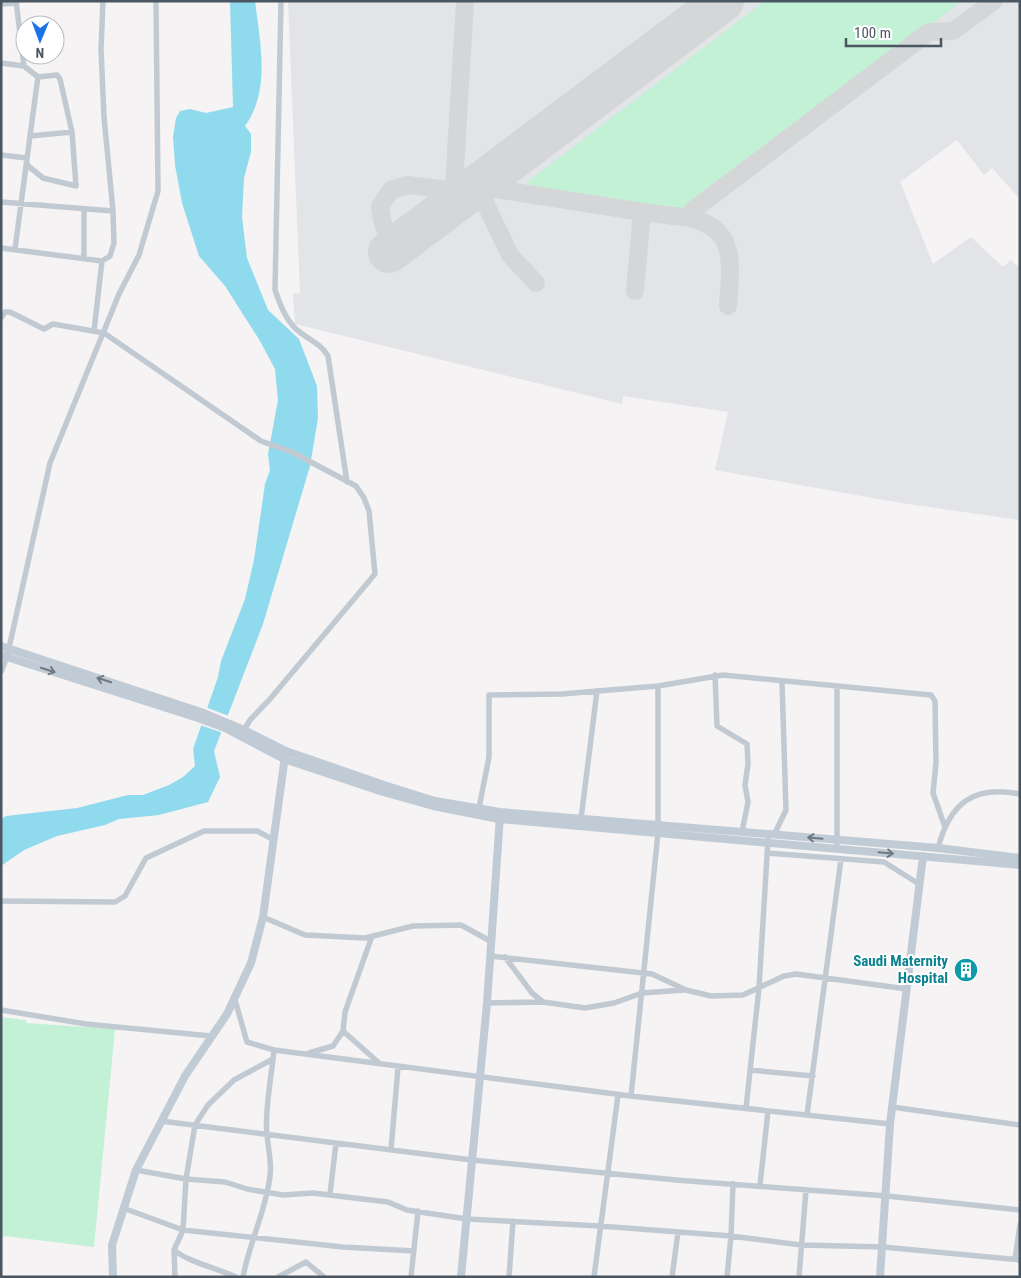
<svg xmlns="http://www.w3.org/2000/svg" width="1021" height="1278" viewBox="0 0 1021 1278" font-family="'Roboto Condensed',sans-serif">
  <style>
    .airport { fill: #e2e4e7 }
    .green { fill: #c3f1d5 }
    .water { fill: #90daee }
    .pier { fill: #f5f3f3 }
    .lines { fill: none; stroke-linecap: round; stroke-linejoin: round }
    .taxiway { stroke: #d5d6d8; stroke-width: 18 }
    .runway { stroke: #d5d6d8; stroke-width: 42 }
    .street { stroke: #c1cad2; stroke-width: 5.5 }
    .secondary { stroke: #c1cbd6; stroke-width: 8 }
    .oneway { stroke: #6e7984 }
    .labels { text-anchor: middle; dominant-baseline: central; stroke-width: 4; stroke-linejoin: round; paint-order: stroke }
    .culture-label { font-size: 15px; font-weight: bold; fill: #0d838f; stroke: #fff; text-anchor: end }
  </style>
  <rect width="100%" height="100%" fill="#f5f3f3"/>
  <path class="airport" d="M 288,1 L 1020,1 L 1020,199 L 992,168 L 984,175 L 957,140 L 900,182 L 933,264 L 971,237 L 1003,267 L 1011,260 L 1017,266 L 1020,264 L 1020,520 L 901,503 L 715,470 L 728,412 L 623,396 L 622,404 L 295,324 L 293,294 L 300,293 Z"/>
  <path class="green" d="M 765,1 L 962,1 L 717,188 L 683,209 L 538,190 L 527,182 Z
    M 1,1017 L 26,1020 L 26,1023 L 115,1029 L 94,1247 L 5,1236 L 1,1238 Z"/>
  <path class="water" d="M 230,1 L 255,1 C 260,42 271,90 245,126 L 251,134 L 251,152 L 244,178 L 242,217 L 247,258 L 268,310 L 299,339 L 317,386 L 318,418 L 310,466 L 263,624 L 214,751 L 220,777 L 208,802 L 159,815 L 119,819 L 105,825 L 57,836 L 24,850 L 1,866 L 1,819 L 6,816 L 77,808 L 128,795 L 143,795 L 169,785 L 183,777 L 195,766 L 193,749 L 218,677 L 221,661 L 245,599 L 254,560 L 265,484 L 270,470 L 268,454 L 278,400 L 275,369 L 260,341 L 225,286 L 199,256 L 182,203 L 175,165 L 173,137 L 176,118 L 180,111 L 190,109 L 206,113 L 233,107 Z"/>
  <path class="pier" d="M 205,707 L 229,716 L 223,733 L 200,725 Z"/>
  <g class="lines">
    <path class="taxiway" d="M 477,186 L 510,255 L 536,283
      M 453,204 L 465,1
      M 400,244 C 384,236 382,223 380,206 L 391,190 L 408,185 L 455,191 L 477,186 L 642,212
      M 635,291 L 642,212 L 691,218
      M 728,306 C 730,267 739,230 691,218 L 693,210 L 929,32 L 953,31 L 994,1"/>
    <path class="runway" d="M 389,252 L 723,1"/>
    <path class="street" d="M 16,1 L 24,66
      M 281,1 L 275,290 C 280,304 285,318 295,328 C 306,339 320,342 328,356 L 347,482
      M 1,4 L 17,3
      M 1,63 L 24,66 L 38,77 L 30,136
      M 1,155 L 27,158
      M 27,165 L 43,178 L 76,186 L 72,132 L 60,79 L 57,75 L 38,77
      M 1,202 L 113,211
      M 84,210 L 84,258
      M 1,248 L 102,261 L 110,256 L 114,243 L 113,211 L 104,117 L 101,49 L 103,1
      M 15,249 L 30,136 L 72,132
      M 1,318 L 5,312 L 10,312 L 44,329 L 53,324 L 104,333 L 261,441 L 292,452 L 356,486 L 364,498 L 369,511 L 375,574 L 270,699 L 250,720 L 244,730
      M 94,331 L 102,261
      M 1,672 L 7,657 L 50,463 L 119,294 L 139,255 L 158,191 L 156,1
      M 715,675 L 717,726 L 747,744 L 748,764 L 745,785 L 748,802 L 742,832
      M 837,686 L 837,843
      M 479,808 L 489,757 L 489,695 L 562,694 L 658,686 L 723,675 L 931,695 L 935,701 L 936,763 L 933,793 L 945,827
      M 581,819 L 597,691
      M 774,835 L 786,810 L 782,682
      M 938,848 C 950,803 973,785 1020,794
      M 767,853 L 884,862 L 919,884
      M 1,901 L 115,902 L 125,896 L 146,858 L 204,831 L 257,831 L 274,840
      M 263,917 L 305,935 L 365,938 L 413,926 L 461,925 L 492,942
      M 372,936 L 345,1012 L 343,1031 L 379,1063
      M 490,956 L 652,974 L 686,990 L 711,996 L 743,995 L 784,976 L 796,974 L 907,989
      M 505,957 L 532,993 L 543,1002
      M 235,1000 L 247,1042 L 274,1050 L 631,1096 L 890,1124
      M 487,1003 L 543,1002 L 585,1008 L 614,1003 L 642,993 L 684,990
      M 1,1010 L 86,1024 L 211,1036
      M 309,1053 L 333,1046 L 343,1031
      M 750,1070 L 813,1076
      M 631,1096 L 658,833 L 658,686
      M 892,1107 L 1020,1125
      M 746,1108 L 759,988 L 768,839
      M 807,1115 L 841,859
      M 161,1121 L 472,1160 L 676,1180 L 887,1196 L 1020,1210
      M 391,1150 L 398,1067
      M 136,1170 L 186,1179 L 225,1182 L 247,1189 L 283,1195 L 313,1193 L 388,1202 L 407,1210 L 467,1219 L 600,1226 L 731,1236 L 801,1245 L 883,1247 L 1020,1260
      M 760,1185 L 768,1111
      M 330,1194 L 336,1143
      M 123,1208 L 183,1230 L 343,1247 L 414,1251
      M 174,1250 C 188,1262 217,1268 236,1277
      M 1015,1259 L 1020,1225
      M 175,1277 L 174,1250 L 183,1230 L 186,1179 L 195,1125 L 208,1105 L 234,1080 L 273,1059
      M 243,1277 C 249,1243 266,1211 270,1176 C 272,1162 268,1149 267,1134 C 264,1112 272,1074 274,1050
      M 278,1277 L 306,1262 L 324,1277
      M 411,1277 L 418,1211
      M 509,1277 L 513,1221
      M 594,1277 L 618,1095
      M 672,1277 L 678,1232
      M 727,1277 L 731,1236 L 733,1184
      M 799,1277 L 806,1190"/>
    <path class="secondary" d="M 1,646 L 201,712 L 244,730 L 286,751 L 384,785 L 435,801 L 500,812 L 938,848 L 1020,858
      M 1,655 L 198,718 L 225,728 L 284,759 L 383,792 L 433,806 L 499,819 L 1020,865
      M 113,1277 L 112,1245 L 136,1170 L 185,1076 L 227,1014 L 251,963 L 263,917 L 285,756
      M 461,1277 L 487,1003 L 500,816
      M 880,1277 L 890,1124 L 923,856"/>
  </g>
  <defs><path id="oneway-shaft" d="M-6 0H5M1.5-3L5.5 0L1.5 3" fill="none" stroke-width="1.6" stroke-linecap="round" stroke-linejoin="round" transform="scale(1.25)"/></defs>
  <g class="oneway">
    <use href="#oneway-shaft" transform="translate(48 670) rotate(18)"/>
    <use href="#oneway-shaft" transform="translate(104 680) rotate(-162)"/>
    <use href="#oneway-shaft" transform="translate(815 838) rotate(-175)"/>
    <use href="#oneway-shaft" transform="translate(886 853) rotate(5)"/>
  </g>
  <defs>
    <g id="building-disc" transform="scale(1.25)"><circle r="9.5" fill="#0f9aa8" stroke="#fff"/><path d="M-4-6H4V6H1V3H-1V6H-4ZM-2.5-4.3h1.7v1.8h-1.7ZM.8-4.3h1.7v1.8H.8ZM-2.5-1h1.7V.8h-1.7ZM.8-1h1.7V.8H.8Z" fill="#fff"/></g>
  </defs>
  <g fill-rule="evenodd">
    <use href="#building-disc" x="966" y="970"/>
  </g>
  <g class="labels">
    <g class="culture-label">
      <text x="948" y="961">Saudi Maternity<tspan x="948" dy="17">Hospital</tspan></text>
    </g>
  </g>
  <rect width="1021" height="1278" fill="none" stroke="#4a5661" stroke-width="5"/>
  <g transform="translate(40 40) rotate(181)"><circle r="24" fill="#ffffff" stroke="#b7bbc0"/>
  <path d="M0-4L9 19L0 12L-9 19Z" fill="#1a73e8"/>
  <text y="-8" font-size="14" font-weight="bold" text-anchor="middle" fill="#4a5661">N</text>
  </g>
  <path d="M846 38v8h95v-8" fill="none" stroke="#4a5661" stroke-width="2.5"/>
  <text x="854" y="38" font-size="15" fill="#4a5661" stroke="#ffffff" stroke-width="4" paint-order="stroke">100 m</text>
</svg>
